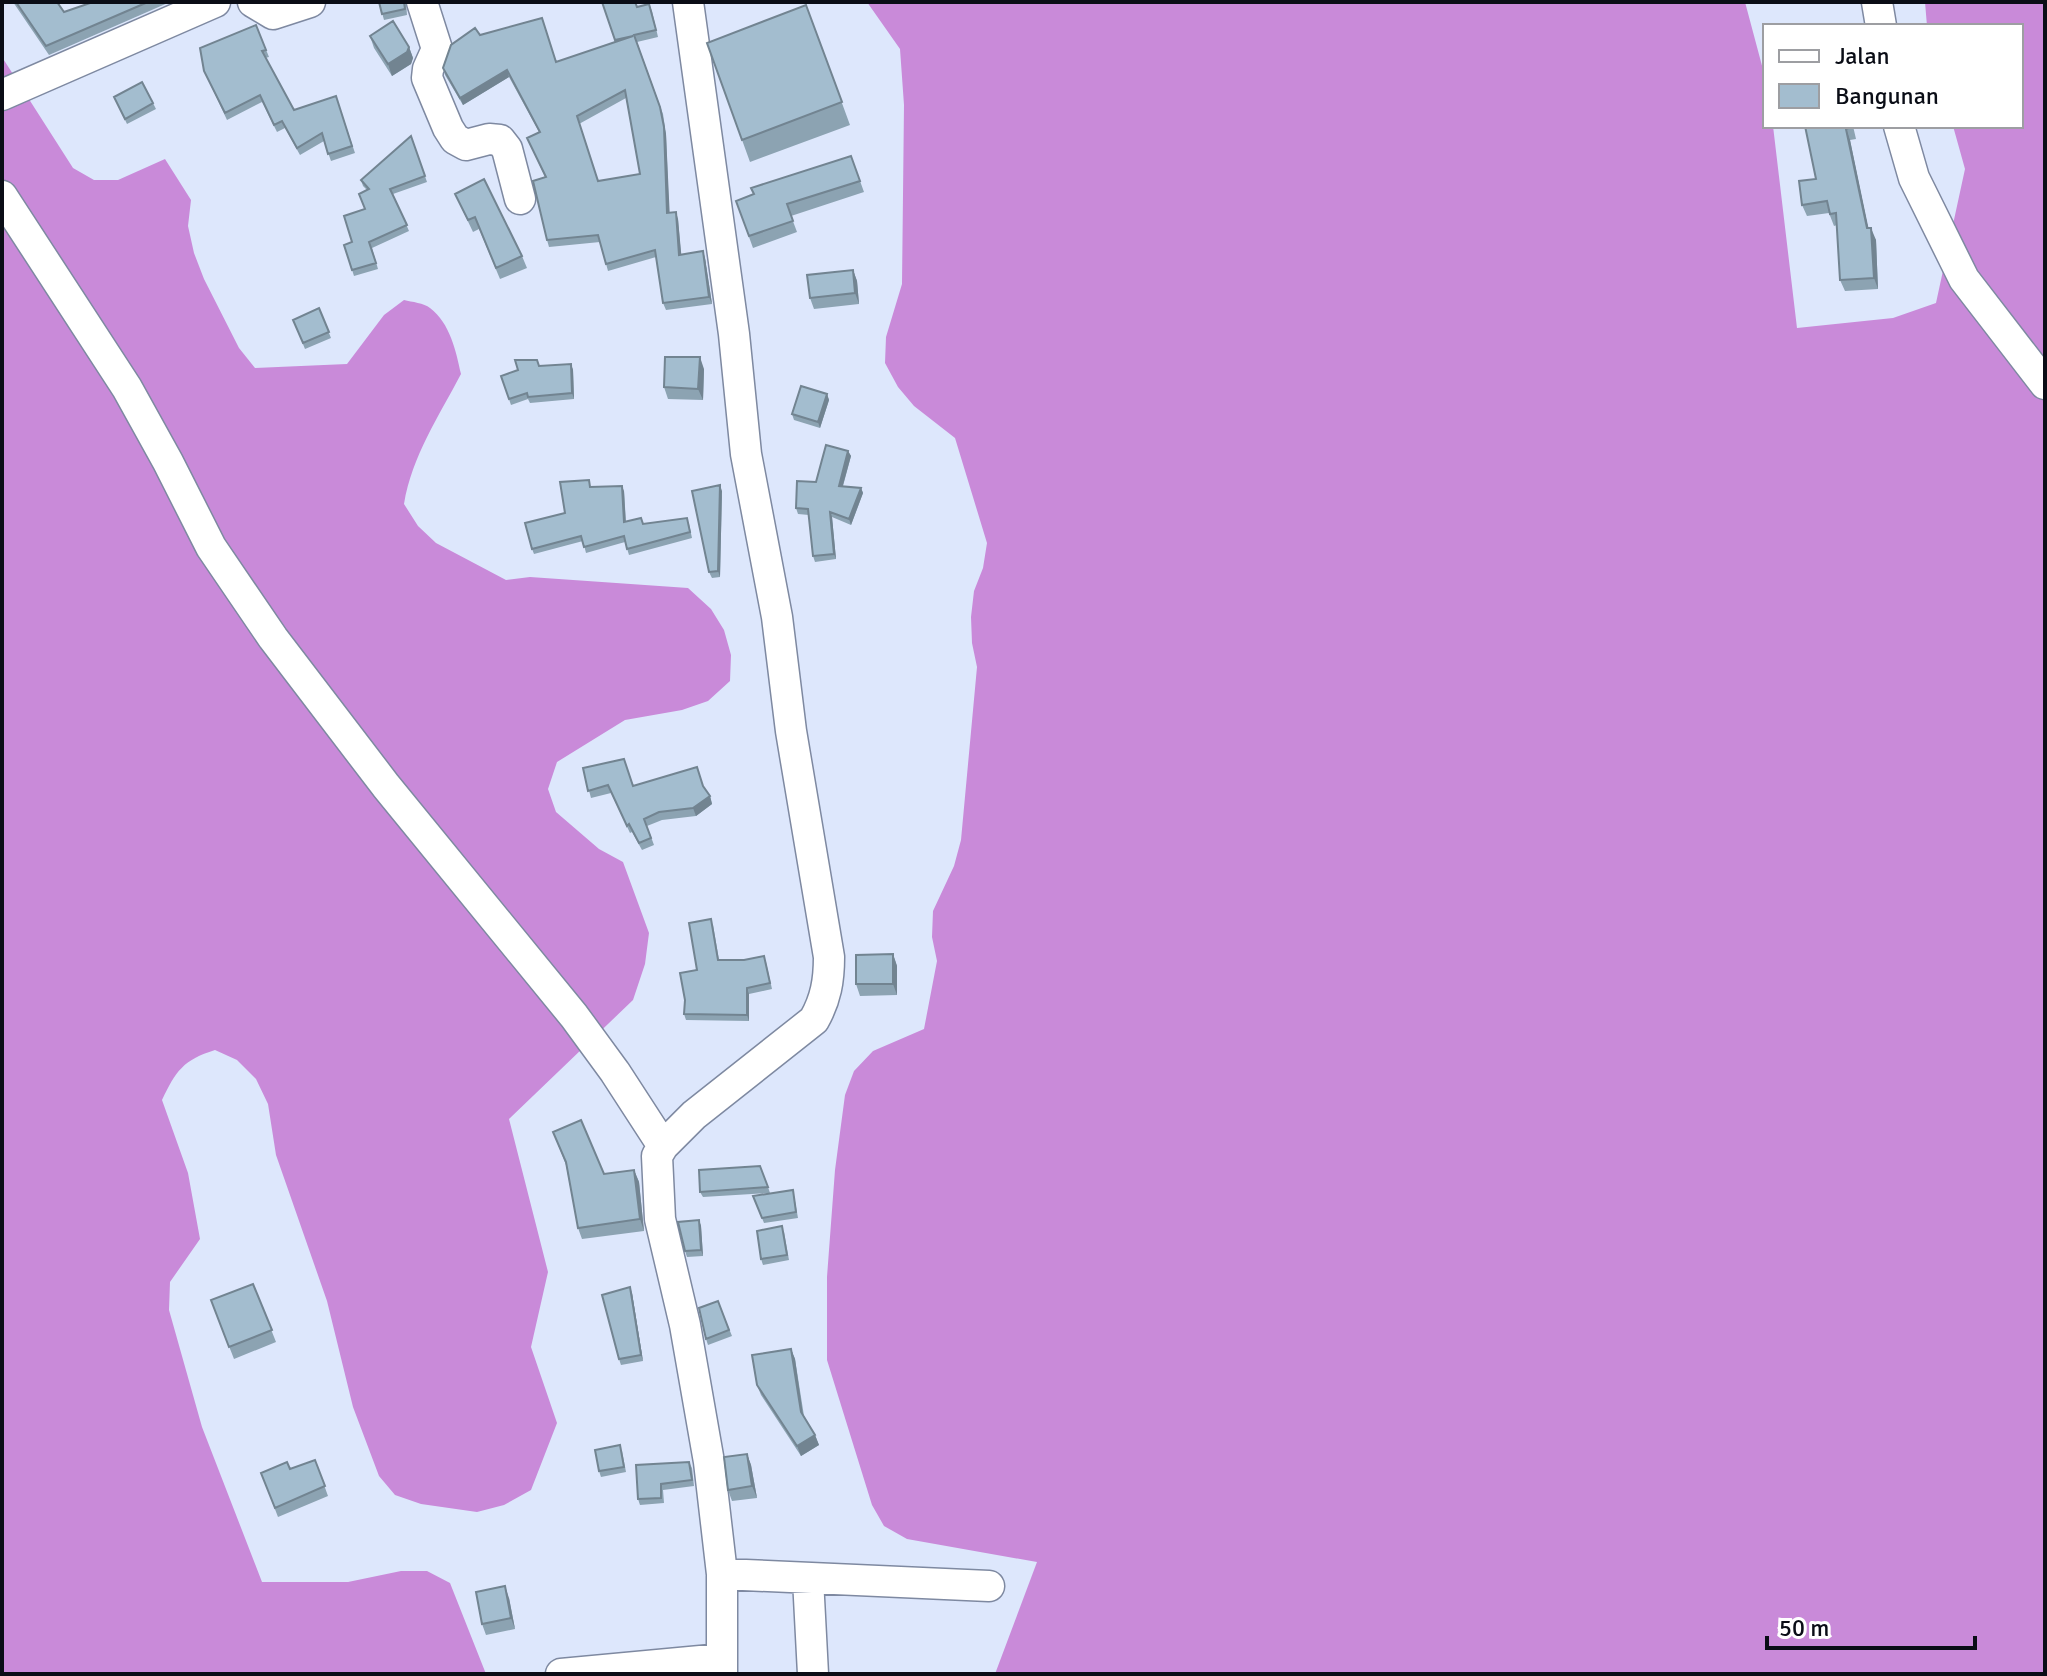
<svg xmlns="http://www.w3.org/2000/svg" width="2047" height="1676" viewBox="0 0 2047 1676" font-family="Signika,sans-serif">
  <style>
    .forest { fill: #c98ad9 }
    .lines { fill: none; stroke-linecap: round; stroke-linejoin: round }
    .minor-casing { stroke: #7e89a1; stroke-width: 33 }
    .minor { stroke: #fff; stroke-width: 30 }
    .wall { fill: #8ca3b2; fill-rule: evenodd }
    .shaded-wall { fill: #728491 }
    .building { fill: #a3bdcf; stroke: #728491; stroke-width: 2; fill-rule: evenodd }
  </style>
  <rect width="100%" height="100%" fill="#dde7fc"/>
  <path class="forest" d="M 867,2 L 1745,2 L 1765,77 L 1765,126 L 1773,126 L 1797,328 L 1893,318 L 1936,303 L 1965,169 L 1953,126 L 2021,126 L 2021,26 L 1927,26 L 1925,2 L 2045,2 L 2045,1674 L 995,1674 L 1037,1562 L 907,1539 L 884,1526 L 872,1505 L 827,1360 L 827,1277 L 835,1170 L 845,1095 L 854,1071 L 873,1051 L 924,1029 L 937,961 L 932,937 L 933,911 L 954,866 L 961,840 L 977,667 L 972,643 L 971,617 L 974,591 L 983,568 L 987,543 L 955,438 L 914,406 L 898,387 L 885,363 L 886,337 L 902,284 L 904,105 L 900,49 Z
    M 2,57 L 73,168 L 94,180 L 118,180 L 165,159 L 191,200 L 188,226 L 194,253 L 204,279 L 239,348 L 255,368 L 347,364 L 384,315 L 404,300 C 412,302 424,303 430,308 C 450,323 456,351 461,374 C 439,416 412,456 404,504 L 418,526 L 436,543 L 506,580 L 530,577 L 688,588 L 711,609 L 724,630 L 731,655 L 730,681 L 708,701 L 682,710 L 625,720 L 557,762 L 548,789 L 556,812 L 599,849 L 623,862 L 649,933 L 645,964 L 633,1000 L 509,1119 L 548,1272 L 531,1347 L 557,1423 L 531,1490 L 504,1505 L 477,1512 L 421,1504 L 395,1495 L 379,1476 L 353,1407 L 327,1301 L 276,1155 L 268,1104 L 256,1079 L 237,1060 L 215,1050 C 183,1060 176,1071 162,1100 L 188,1173 L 200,1239 L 170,1282 L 169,1310 L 202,1427 L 262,1582 L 348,1582 L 401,1571 L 427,1571 L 450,1583 L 486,1674 L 2,1674 Z"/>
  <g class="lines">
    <g class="minor-casing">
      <path id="minor" d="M 253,2 L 273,14 L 310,2
        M 422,2 L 437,49 L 428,69 L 427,78 L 448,128 L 455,139 L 466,145 L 489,139 L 500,140 L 507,149 L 520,199
        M 688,2 L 734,334 L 746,454 L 777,617 L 791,731 L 829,957 C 829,980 826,999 814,1020 L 694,1115 L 663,1146 L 657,1156 L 660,1219 L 685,1325 L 709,1462 L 722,1574 L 722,1674
        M 1877,2 L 1881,26
        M 2,95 L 215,2
        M 1899,126 L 1914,178 L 1964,279 L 2045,384
        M 2,196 L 127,388 L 168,462 L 211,547 L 273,638 L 386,786 L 574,1016 L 615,1072 L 663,1146
        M 722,1574 L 989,1586
        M 808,1579 L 813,1674
        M 561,1674 L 722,1659"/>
    </g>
    <use href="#minor" class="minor"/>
  </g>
  <path class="wall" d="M 13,2 L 57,2 L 64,12 L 93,2 L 170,2 L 49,55 Z
    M 379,2 L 406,2 L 407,15 L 384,20 Z
    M 602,2 L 637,7 L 649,4 L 652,11 L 658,37 L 637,42 L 663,114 L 666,134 L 669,212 L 678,219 L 681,255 L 705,258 L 712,304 L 666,310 L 663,303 L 656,257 L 608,271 L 600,242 L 549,247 L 547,240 L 545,177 L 527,138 L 539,132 L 509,77 L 463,105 L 445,75 L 443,68 L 480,35 L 557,62 L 616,42 ZM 626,98 L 640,174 L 598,181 L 579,124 Z
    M 806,5 L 850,125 L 750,162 L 707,43 Z
    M 256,25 L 269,57 L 265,58 L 294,110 L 336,96 L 355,153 L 331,161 L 324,141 L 300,155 L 285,128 L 277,132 L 262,102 L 227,120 L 204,71 Z
    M 370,36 L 409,47 L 413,58 L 411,64 L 392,76 L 374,48 Z
    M 114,97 L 153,103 L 156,109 L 127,124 Z
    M 1805,126 L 1853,126 L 1856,139 L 1850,140 L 1868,228 L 1876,240 L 1878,289 L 1845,291 L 1840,280 L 1837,225 L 1834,226 L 1829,213 L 1807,216 L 1802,205 L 1816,179 Z
    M 411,136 L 427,182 L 393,194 L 409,231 L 372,248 L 378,269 L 354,276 L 344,245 L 352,242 L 365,209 L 367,190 L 363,186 L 361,180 Z
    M 851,156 L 864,192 L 791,216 L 797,232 L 753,248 L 736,201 Z
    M 455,194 L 522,256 L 527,268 L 500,279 L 479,229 L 473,232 Z
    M 853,270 L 857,281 L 859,304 L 814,309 L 810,298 Z
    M 319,308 L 331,338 L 305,349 L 293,320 Z
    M 571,364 L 573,370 L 574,399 L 530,403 L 528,399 L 511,405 L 501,376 L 539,366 Z
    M 704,369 L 703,400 L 668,399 L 664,387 Z
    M 827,394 L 829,400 L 820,428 L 794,420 L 792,414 Z
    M 848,451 L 851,456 L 843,486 L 861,488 L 863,493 L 851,525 L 832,517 L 836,559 L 815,562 L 813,556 L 809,515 L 798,514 L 796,508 L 816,482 Z
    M 592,487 L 624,491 L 626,522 L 643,524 L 689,524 L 692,538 L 629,555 L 625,542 L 586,553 L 583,541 L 534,554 L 532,549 L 565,513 Z
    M 722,491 L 720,577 L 712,578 L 709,572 Z
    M 583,768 L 633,786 L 704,787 L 710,796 L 712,804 L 696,816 L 662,820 L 647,826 L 654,845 L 642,850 L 632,832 L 630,833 L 611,793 L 591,798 Z
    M 713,925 L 719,960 L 766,962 L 772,989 L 749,994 L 749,1021 L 686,1020 L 684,1014 L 685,1000 Z
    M 893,954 L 897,966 L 897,995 L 860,996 L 856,984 Z
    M 553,1132 L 604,1174 L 634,1170 L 639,1182 L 644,1231 L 582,1239 L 578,1228 L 566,1165 Z
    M 768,1187 L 770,1193 L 703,1197 L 700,1192 Z
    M 793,1190 L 798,1218 L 764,1223 L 753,1196 Z
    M 699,1220 L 701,1226 L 703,1256 L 687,1257 L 685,1251 Z
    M 784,1232 L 789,1260 L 763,1265 L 761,1259 Z
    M 253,1284 L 276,1342 L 234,1359 L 211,1300 Z
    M 632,1293 L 643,1361 L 621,1365 L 619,1359 Z
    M 718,1301 L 732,1336 L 708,1345 L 706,1339 Z
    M 791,1349 L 795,1359 L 804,1416 L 815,1435 L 819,1445 L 801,1456 L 761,1395 L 757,1385 Z
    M 622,1451 L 626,1472 L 601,1477 L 599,1471 Z
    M 747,1454 L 751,1465 L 757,1498 L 732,1501 L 728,1490 Z
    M 315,1460 L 328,1496 L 278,1517 L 261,1473 L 290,1469 Z
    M 689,1462 L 692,1468 L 694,1486 L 663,1490 L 664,1503 L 640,1505 L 638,1499 Z
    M 509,1598 L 515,1629 L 486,1635 L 482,1624 Z"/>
  <path class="shaded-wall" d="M 409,47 L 413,58 L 411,64 L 392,76 L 388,64 Z
    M 507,70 L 509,77 L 463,105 L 460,98 Z
    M 660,107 L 666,134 L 670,220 L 667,213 Z
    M 1846,129 L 1850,140 L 1871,240 L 1867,228 Z
    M 676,212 L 678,219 L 682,262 L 679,255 Z
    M 1871,228 L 1876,240 L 1878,289 L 1874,278 Z
    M 703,251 L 705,258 L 712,304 L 709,297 Z
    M 853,270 L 857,281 L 859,304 L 855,293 Z
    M 700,357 L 704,369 L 703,400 L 698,389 Z
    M 571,364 L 573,370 L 574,399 L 572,393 Z
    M 827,394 L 829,400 L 820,428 L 818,422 Z
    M 848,451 L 851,456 L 841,492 L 839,486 Z
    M 720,485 L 722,491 L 720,577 L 718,571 Z
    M 622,486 L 624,491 L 626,528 L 624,522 Z
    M 861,488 L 863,493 L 851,525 L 849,519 Z
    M 830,512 L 832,517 L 836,559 L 834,554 Z
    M 710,796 L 712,804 L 696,816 L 693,808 Z
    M 893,954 L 897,966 L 897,995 L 893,984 Z
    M 747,988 L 749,994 L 749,1021 L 747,1015 Z
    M 634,1170 L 639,1182 L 644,1231 L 640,1219 Z
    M 699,1220 L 701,1226 L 703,1256 L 701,1250 Z
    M 630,1287 L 632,1293 L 643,1361 L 641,1355 Z
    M 791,1349 L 795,1359 L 804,1422 L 801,1412 Z
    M 815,1435 L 819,1445 L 801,1456 L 797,1446 Z
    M 747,1454 L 751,1465 L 757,1498 L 752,1486 Z
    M 505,1586 L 509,1598 L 515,1629 L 511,1618 Z"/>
  <path class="building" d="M 16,2 L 57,2 L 64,12 L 93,2 L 148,2 L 46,46 Z
    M 379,2 L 404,2 L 405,9 L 382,14 Z
    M 602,2 L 635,2 L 637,7 L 649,4 L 656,30 L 634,35 L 660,107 L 664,127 L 667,213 L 676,212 L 679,255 L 703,251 L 709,297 L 663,303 L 655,250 L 606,264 L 598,235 L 547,240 L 533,181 L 546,177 L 527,138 L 540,132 L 507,70 L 460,98 L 443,68 L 451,45 L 475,28 L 480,35 L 542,18 L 556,62 L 633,36 L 615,40 ZM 625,90 L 640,174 L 598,181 L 577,116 Z
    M 806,5 L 842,102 L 742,140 L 707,43 Z
    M 393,21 L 409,47 L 407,52 L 388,64 L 370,36 Z
    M 256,25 L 266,50 L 262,51 L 294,110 L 336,96 L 352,146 L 328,154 L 322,133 L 297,148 L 282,121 L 274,125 L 260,95 L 225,113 L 204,71 L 200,48 Z
    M 142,82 L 153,103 L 125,119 L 114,97 Z
    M 1805,126 L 1851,126 L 1851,127 L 1846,129 L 1867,228 L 1871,228 L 1874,278 L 1840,280 L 1836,213 L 1830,214 L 1827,201 L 1802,205 L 1799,181 L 1816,179 Z
    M 411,136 L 425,176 L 390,189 L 407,225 L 369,242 L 376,263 L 352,270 L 344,245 L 352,242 L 344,216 L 365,209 L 359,194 L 369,189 L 361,180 Z
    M 851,156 L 860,181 L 787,204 L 793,221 L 749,236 L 736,201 L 754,194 L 751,188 Z
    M 484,179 L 522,256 L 496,268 L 475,217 L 468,220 L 455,194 Z
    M 853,270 L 855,293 L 810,298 L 807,275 Z
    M 319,308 L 329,332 L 303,343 L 293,320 Z
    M 665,357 L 700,357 L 698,389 L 664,387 Z
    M 515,360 L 537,360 L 539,366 L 571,364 L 572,393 L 528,397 L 527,393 L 509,399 L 501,376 L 518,370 Z
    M 801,386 L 827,394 L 818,422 L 792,414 Z
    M 826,445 L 848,451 L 839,486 L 861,488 L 849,519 L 830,512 L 834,554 L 813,556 L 808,509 L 796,508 L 797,481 L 816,482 Z
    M 589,480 L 590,487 L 622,486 L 624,522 L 641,518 L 643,524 L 687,518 L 690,532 L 627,549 L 624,536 L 584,547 L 581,536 L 532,549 L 525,523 L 565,513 L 560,482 Z
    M 720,485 L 718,571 L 709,572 L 692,491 Z
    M 624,759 L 633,786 L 697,767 L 703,786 L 710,796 L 693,808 L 659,812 L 644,819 L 651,838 L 639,843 L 629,824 L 627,826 L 608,785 L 588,791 L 583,768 Z
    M 711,919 L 718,960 L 744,960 L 764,956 L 770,983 L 747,988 L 747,1015 L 684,1014 L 685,1000 L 680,973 L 697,970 L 689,923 Z
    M 893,954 L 893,984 L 856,984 L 856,955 Z
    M 581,1120 L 604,1174 L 634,1170 L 640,1219 L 578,1228 L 566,1162 L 553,1132 Z
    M 760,1166 L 768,1187 L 700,1192 L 699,1170 Z
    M 793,1190 L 796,1212 L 762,1218 L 753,1196 Z
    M 699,1220 L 701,1250 L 685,1251 L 678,1222 Z
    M 782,1226 L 787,1255 L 761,1259 L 757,1231 Z
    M 253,1284 L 272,1330 L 229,1347 L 211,1300 Z
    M 630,1287 L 641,1355 L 619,1359 L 602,1295 Z
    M 718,1301 L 729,1330 L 706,1339 L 699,1308 Z
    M 791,1349 L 801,1412 L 815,1435 L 797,1446 L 757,1385 L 752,1355 Z
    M 620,1445 L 624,1467 L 599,1471 L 595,1450 Z
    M 747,1454 L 752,1486 L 728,1490 L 724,1457 Z
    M 315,1460 L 325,1486 L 275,1508 L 261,1473 L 287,1462 L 290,1469 Z
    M 689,1462 L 692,1480 L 661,1484 L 661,1498 L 638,1499 L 636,1465 Z
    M 505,1586 L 511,1618 L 482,1624 L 476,1592 Z"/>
  <rect width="2047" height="1676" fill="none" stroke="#0a0d16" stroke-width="8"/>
  <rect x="1763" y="24" width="260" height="104" fill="#ffffff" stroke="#9d9ea2" stroke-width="2"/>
  <rect x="1779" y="50" width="40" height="12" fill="#ffffff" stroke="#9d9ea2" stroke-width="2"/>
  <text x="1835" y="64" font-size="24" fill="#0a0d16">Jalan</text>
  <rect x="1779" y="84" width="40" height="24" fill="#a3bdcf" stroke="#9d9ea2" stroke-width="2"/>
  <text x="1835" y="104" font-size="24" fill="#0a0d16">Bangunan</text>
  <path d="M1767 1636v12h208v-12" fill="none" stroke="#0a0d16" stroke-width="4"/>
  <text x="1779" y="1636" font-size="24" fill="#0a0d16" stroke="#ffffff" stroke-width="6" paint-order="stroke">50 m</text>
</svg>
